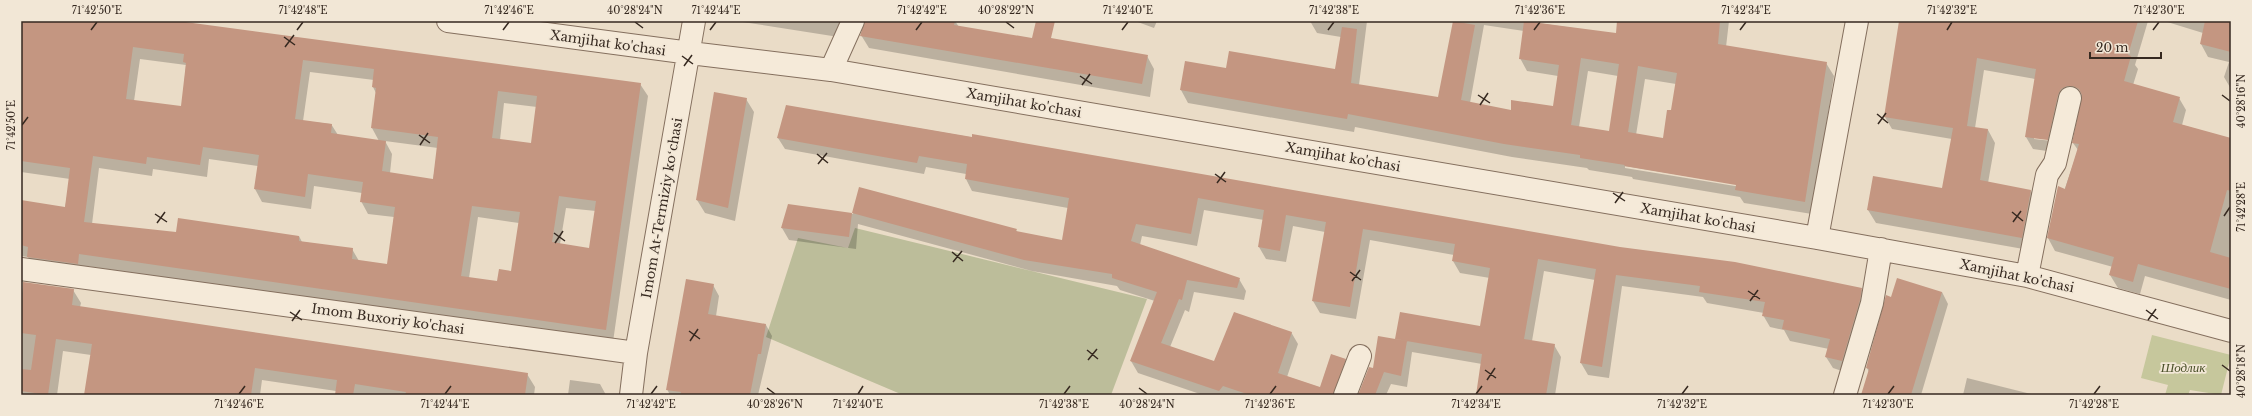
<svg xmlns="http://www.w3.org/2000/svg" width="2252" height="416" viewBox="0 0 2252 416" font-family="'Libre Baskerville',serif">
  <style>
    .green { fill: #c6c79c }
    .cemetery { fill: #bcbd9a }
    .shadow { fill: #0003; fill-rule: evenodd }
    .building { fill: #c49681; fill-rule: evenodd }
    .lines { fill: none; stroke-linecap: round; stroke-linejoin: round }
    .minor-casing { stroke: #846f5e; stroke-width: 24 }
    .minor { stroke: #f5ead9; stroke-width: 22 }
    .ticks { fill: none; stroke: #362920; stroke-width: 1.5 }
    .labels { text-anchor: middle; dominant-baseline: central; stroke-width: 3.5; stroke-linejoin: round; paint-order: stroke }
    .street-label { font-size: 13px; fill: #362920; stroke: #f2e7d6 }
    .park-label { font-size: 13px; font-style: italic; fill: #4a5029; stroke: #f2e7d6 }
    .neatline { fill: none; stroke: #362920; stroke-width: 1.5 }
    .ticks-label { font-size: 10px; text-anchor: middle; fill: #362920 }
  </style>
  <rect width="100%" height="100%" fill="#eadcc7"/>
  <path class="green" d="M 2152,335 L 2231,355 L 2221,395 L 2190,390 L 2188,395 L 2165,395 L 2168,385 L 2141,378 Z"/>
  <path class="cemetery" d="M 855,228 L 1147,299 L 1111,395 L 903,395 L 766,337 L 798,238 L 848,248 Z"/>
  <path class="shadow" d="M 21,21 L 169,21 L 640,84 L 648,96 L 613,342 L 86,266 L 84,276 L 35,269 L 28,257 L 21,256 L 21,201 L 65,208 L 70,179 L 21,172 ZM 140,59 L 186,65 L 182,107 L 134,101 ZM 310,72 L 374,80 L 373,87 L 376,93 L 372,128 L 379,141 L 338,135 L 331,124 L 303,121 ZM 504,103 L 537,107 L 532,144 L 500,140 ZM 385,141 L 438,148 L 433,180 L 390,173 L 392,154 ZM 209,159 L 258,166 L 255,189 L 262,202 L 311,209 L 314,186 L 362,193 L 361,201 L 368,214 L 394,217 L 388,265 L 359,261 L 352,249 L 302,242 L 299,236 L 177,234 L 92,224 L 99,168 L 152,176 L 153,169 L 207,177 ZM 566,208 L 596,211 L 590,249 L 560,244 ZM 478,217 L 519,223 L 512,272 L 498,282 L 469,278 Z
    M 736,21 L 955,21 L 959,27 L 1085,49 L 1147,56 L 1154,69 L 1150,97 L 869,48 L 861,35 L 865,22 L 859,21 L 845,38 Z
    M 1135,21 L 1157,21 L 1154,28 Z
    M 1310,21 L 1367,21 L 1359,85 L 1439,98 L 1454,21 L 1538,21 L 1538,23 L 1643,38 L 1654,21 L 1729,21 L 1726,47 L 1826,63 L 1834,76 L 1812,214 L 1744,203 L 1740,197 L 1633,179 L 1632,177 L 1589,170 L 1587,168 L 1512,157 L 1355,127 L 1354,132 L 1188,103 L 1181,90 L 1186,62 L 1261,76 L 1336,70 L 1341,37 L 1317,33 ZM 1484,25 L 1524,31 L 1520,58 L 1527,71 L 1558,76 L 1554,107 L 1512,111 L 1470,103 ZM 1588,71 L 1618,76 L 1610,132 L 1579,127 ZM 1645,79 L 1676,84 L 1672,112 L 1664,139 L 1636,135 ZM 1625,166 L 1741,185 L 1741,187 L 1625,168 Z
    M 1900,21 L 2148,21 L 2135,65 L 2138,69 L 2133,85 L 2179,98 L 2186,110 L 2182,125 L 2231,139 L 2231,300 L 2145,276 L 2140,294 L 2118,288 L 2110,275 L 2113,267 L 2055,251 L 2048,238 L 2078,150 L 2073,143 L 2082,99 L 2074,98 L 2054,152 L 2033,149 L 2026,137 L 2035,79 L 1984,70 L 1975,128 L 1988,130 L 1995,143 L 1988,183 L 2031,191 L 2038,203 L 2029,250 L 1876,223 L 1868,210 L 1943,189 L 1952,139 L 1892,129 L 1885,117 ZM 2034,137 L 2053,139 L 2052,141 L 2034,139 Z
    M 2164,21 L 2231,21 L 2231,89 L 2224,77 L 2229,62 L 2208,57 L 2201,44 L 2203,33 Z
    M 746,99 L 754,112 L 735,221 L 705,213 L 697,200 Z
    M 787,106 L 1861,289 L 1868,301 L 1848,373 L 1833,368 L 1826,357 L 1829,349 L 1790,341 L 1784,330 L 1770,327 L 1763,315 L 1764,313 L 1707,303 L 1703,297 L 1622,286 L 1609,378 L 1588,375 L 1581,363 L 1595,280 L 1544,271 L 1532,341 L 1554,345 L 1561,357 L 1555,395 L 1477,395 L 1482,364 L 1412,352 L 1407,387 L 1391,384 L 1386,395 L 1359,395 L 1373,369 L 1397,340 L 1481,327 L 1490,278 L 1460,273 L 1453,261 L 1454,255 L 1370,240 L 1356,319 L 1320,313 L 1313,301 L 1325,232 L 1293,226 L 1286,262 L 1266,259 L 1259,247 L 1264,220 L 1204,210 L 1197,246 L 1142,236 L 1140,245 L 1239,279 L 1246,291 L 1244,300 L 1194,292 L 1189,312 L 1185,310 L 1170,347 L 1215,362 L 1291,332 L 1298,344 L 1287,377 L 1320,388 L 1345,359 L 1352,371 L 1344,395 L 1203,395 L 1138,373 L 1131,361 L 1155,301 L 1120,290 L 1117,286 L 1032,271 L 858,224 L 856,249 L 789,240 L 782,228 L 789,205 L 853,214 L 860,188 L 1016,230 L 1018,233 L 1063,241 L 1068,208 L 972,191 L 966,179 L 966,174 L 926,167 L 924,174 L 785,149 L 778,138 Z
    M 24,283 L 73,290 L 81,303 L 80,307 L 527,374 L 535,387 L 534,395 L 336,395 L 336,391 L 262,380 L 260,395 L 86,395 L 91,355 L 63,351 L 57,395 L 21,395 L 21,298 Z
    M 713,285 L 719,296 L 716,316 L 766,325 L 772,336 L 758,395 L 670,395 L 667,389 Z
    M 1942,292 L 1948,304 L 1921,395 L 1863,395 L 1869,372 L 1867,368 L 1892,298 Z
    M 1967,378 L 2035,395 L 1963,395 Z
    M 570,380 L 600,384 L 606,395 L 568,395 Z"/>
  <path class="building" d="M 21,21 L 178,21 L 641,83 L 606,330 L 79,254 L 78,264 L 27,257 L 28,247 L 21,245 L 21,200 L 65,207 L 70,168 L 21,161 ZM 133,47 L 184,54 L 183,62 L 186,63 L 181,106 L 126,99 ZM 303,60 L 374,69 L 372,87 L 376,88 L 371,128 L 438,137 L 433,179 L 382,171 L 386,141 L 331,133 L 332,124 L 295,119 ZM 498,91 L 537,96 L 531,143 L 492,138 ZM 203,147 L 259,155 L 254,189 L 305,197 L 308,174 L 363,182 L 360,202 L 395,207 L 387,264 L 352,259 L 353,248 L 299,241 L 299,236 L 178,218 L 176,232 L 84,222 L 93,156 L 146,164 L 147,157 L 200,165 ZM 559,196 L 596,201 L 589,248 L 552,242 ZM 472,206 L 520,212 L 511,271 L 499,269 L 497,281 L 461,276 Z
    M 865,21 L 955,21 L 954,25 L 1032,38 L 1036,21 L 1055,21 L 1051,38 L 1148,55 L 1142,84 L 860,36 Z
    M 1453,21 L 1475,25 L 1461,100 L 1511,110 L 1511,100 L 1553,106 L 1559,65 L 1519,59 L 1524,21 L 1616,33 L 1617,21 L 1720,21 L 1718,44 L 1827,62 L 1805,202 L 1735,190 L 1736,185 L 1624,166 L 1625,165 L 1580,158 L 1580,155 L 1504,144 L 1348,114 L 1347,119 L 1180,90 L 1185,61 L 1226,68 L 1229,51 L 1335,69 L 1342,27 L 1357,29 L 1351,83 L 1438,97 ZM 1581,58 L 1619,64 L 1609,131 L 1571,125 ZM 1638,66 L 1677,73 L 1671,110 L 1667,110 L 1663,138 L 1628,132 Z
    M 1899,21 L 2138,21 L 2128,55 L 2131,56 L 2124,81 L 2180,97 L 2173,122 L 2231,138 L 2231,191 L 2227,190 L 2210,252 L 2231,258 L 2231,289 L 2138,264 L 2133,282 L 2109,275 L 2114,257 L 2047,238 L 2058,186 L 2065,189 L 2079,144 L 2072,143 L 2082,95 L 2079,89 L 2073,86 L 2067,86 L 2061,89 L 2058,95 L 2048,140 L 2025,137 L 2036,69 L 1977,58 L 1967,126 L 1988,129 L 1980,180 L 2031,190 L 2022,238 L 1867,210 L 1873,176 L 1942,188 L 1953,128 L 1884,117 Z
    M 2205,21 L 2231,21 L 2231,52 L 2200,44 Z
    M 714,92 L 747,98 L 728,208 L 696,200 Z
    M 786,105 L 972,137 L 972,134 L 1620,247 L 1735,262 L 1862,288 L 1860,300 L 1842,361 L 1825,357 L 1830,339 L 1782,329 L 1784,320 L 1762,316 L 1765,302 L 1699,292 L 1700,286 L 1616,275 L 1602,367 L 1580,363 L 1596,269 L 1538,259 L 1524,339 L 1555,344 L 1546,395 L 1476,395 L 1482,354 L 1395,339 L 1400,312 L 1480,326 L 1490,268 L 1452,261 L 1455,244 L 1363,229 L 1350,307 L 1312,301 L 1326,222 L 1286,215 L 1280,251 L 1258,247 L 1264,210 L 1198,198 L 1191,234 L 1136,224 L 1131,241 L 1240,278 L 1237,288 L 1187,280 L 1182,300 L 1179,299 L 1161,343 L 1214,361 L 1234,312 L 1292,332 L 1278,373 L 1320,387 L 1331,354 L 1346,359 L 1333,395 L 1250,395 L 1223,386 L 1219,391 L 1130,361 L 1157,292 L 1112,278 L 1112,274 L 1024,260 L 852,213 L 859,187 L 1017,229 L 1016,231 L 1062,240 L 1069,198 L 965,179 L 967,164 L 919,156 L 917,163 L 777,138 Z
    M 788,204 L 852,213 L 849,237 L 781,228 Z
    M 1897,278 L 1942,292 L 1911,395 L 1861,395 L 1869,369 L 1866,368 L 1886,295 L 1891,297 Z
    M 686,279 L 714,284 L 708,314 L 766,324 L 761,354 L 758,354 L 750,395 L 680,395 L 681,392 L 666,390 Z
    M 23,282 L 74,289 L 72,305 L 528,373 L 525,395 L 405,395 L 406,392 L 355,384 L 353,395 L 335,395 L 337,380 L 255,368 L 251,395 L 84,395 L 92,344 L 56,339 L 48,395 L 21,391 L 21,369 L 31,370 L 36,335 L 21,333 Z
    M 1378,336 L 1407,341 L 1401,376 L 1384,372 L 1375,395 L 1358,395 L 1369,367 L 1373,368 Z"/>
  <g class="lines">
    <g class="minor-casing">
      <path id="minor" d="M 448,21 L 690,53 L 831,70 L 1817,238 L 2027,276 L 2231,331
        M 831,70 L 853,21
        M 1817,238 L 1857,21
        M 21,269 L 636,353
        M 2027,276 L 2047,175 L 2055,163 L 2070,98
        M 631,395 L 636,353 L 694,21
        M 1345,395 L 1360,356
        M 1845,395 L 1872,303 L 1881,249"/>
    </g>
    <use href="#minor" class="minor"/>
  </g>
  <path class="ticks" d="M 635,22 L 643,28M 1006,22 L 1014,28M 91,30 L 97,22M 297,30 L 303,22M 503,30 L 509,22M 710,30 L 716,22M 916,30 L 922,22M 1122,30 L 1128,22M 1328,30 L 1334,22M 1534,30 L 1540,22M 1740,30 L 1746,22M 1947,30 L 1952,22M 2153,30 L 2159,22M 284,37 L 295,45M 285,47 L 294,35M 682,56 L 693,64M 684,66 L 692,55M 1080,76 L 1092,84M 1082,85 L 1090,74M 1478,95 L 1490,103M 2222,95 L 2230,101M 1480,105 L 1488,93M 1877,114 L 1888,123M 1878,124 L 1886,113M 22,125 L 28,117M 419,135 L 430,143M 420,145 L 428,133M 817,154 L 828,163M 818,164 L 827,153M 1215,174 L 1226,182M 1217,183 L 1225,172M 1613,193 L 1625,201M 1615,203 L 1623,192M 2012,212 L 2023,221M 155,214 L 167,222M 2224,216 L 2230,207M 2013,222 L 2021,211M 157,223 L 165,212M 554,233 L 565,241M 555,243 L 563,231M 952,252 L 963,261M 953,262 L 962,251M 1350,272 L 1361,280M 1352,281 L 1360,270M 1748,291 L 1760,299M 1750,301 L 1758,290M 2146,310 L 2158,319M 290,312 L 302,320M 2148,320 L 2156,309M 292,321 L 300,310M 689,331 L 700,339M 690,341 L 698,329M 1087,350 L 1098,359M 1088,360 L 1097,349M 2222,365 L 2230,371M 1485,370 L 1496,378M 1487,380 L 1495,368M 767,388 L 775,394M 1139,388 L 1147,394M 239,394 L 245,386M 445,394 L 451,386M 651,394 L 657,386M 858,394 L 863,386M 1064,394 L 1070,386M 1270,394 L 1276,386M 1476,394 L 1482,386M 1682,394 L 1688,386M 1888,394 L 1894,386M 2094,394 L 2100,386"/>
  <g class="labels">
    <g class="street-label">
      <text transform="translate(608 43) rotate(8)">Xamjihat ko'chasi</text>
      <text transform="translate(1024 103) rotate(10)">Xamjihat ko'chasi</text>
      <text transform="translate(1343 157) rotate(10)">Xamjihat ko'chasi</text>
      <text transform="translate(662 208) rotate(-80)">Imom At-Termiziy koʻchasi</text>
      <text transform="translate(1698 218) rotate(10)">Xamjihat ko'chasi</text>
      <text transform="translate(2017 276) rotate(12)">Xamjihat ko'chasi</text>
      <text transform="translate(388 319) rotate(8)">Imom Buxoriy ko'chasi</text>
    </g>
    <g class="park-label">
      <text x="2183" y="367">Шодлик</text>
    </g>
  </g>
  <rect width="2252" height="416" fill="none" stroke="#f2e7d6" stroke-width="44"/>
  <path d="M2090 52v6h71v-6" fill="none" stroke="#362920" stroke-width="2"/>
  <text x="2096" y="52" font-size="12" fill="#362920" stroke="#f2e7d6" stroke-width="3" paint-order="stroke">20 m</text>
  <rect x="22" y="22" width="2208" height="372" class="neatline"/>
  <g class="ticks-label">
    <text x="97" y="14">71°42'50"E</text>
    <text x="303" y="14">71°42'48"E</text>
    <text x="509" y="14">71°42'46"E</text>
    <text x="635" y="14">40°28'24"N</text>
    <text x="716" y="14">71°42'44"E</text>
    <text x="922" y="14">71°42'42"E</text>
    <text x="1006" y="14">40°28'22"N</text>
    <text x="1128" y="14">71°42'40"E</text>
    <text x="1334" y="14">71°42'38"E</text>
    <text x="1540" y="14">71°42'36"E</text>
    <text x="1746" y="14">71°42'34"E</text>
    <text x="1952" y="14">71°42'32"E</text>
    <text x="2159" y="14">71°42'30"E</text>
    <text transform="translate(2241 101) rotate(-90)" y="4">40°28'16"N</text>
    <text transform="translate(11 125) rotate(-90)" y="4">71°42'50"E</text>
    <text transform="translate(2241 207) rotate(-90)" y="4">71°42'28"E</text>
    <text transform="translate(2241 371) rotate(-90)" y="4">40°28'18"N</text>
    <text x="239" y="408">71°42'46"E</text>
    <text x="445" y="408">71°42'44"E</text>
    <text x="651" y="408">71°42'42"E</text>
    <text x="775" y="408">40°28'26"N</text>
    <text x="858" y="408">71°42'40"E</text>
    <text x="1064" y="408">71°42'38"E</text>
    <text x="1147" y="408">40°28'24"N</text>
    <text x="1270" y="408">71°42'36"E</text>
    <text x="1476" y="408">71°42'34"E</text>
    <text x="1682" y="408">71°42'32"E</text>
    <text x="1888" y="408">71°42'30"E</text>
    <text x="2094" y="408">71°42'28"E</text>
  </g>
</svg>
